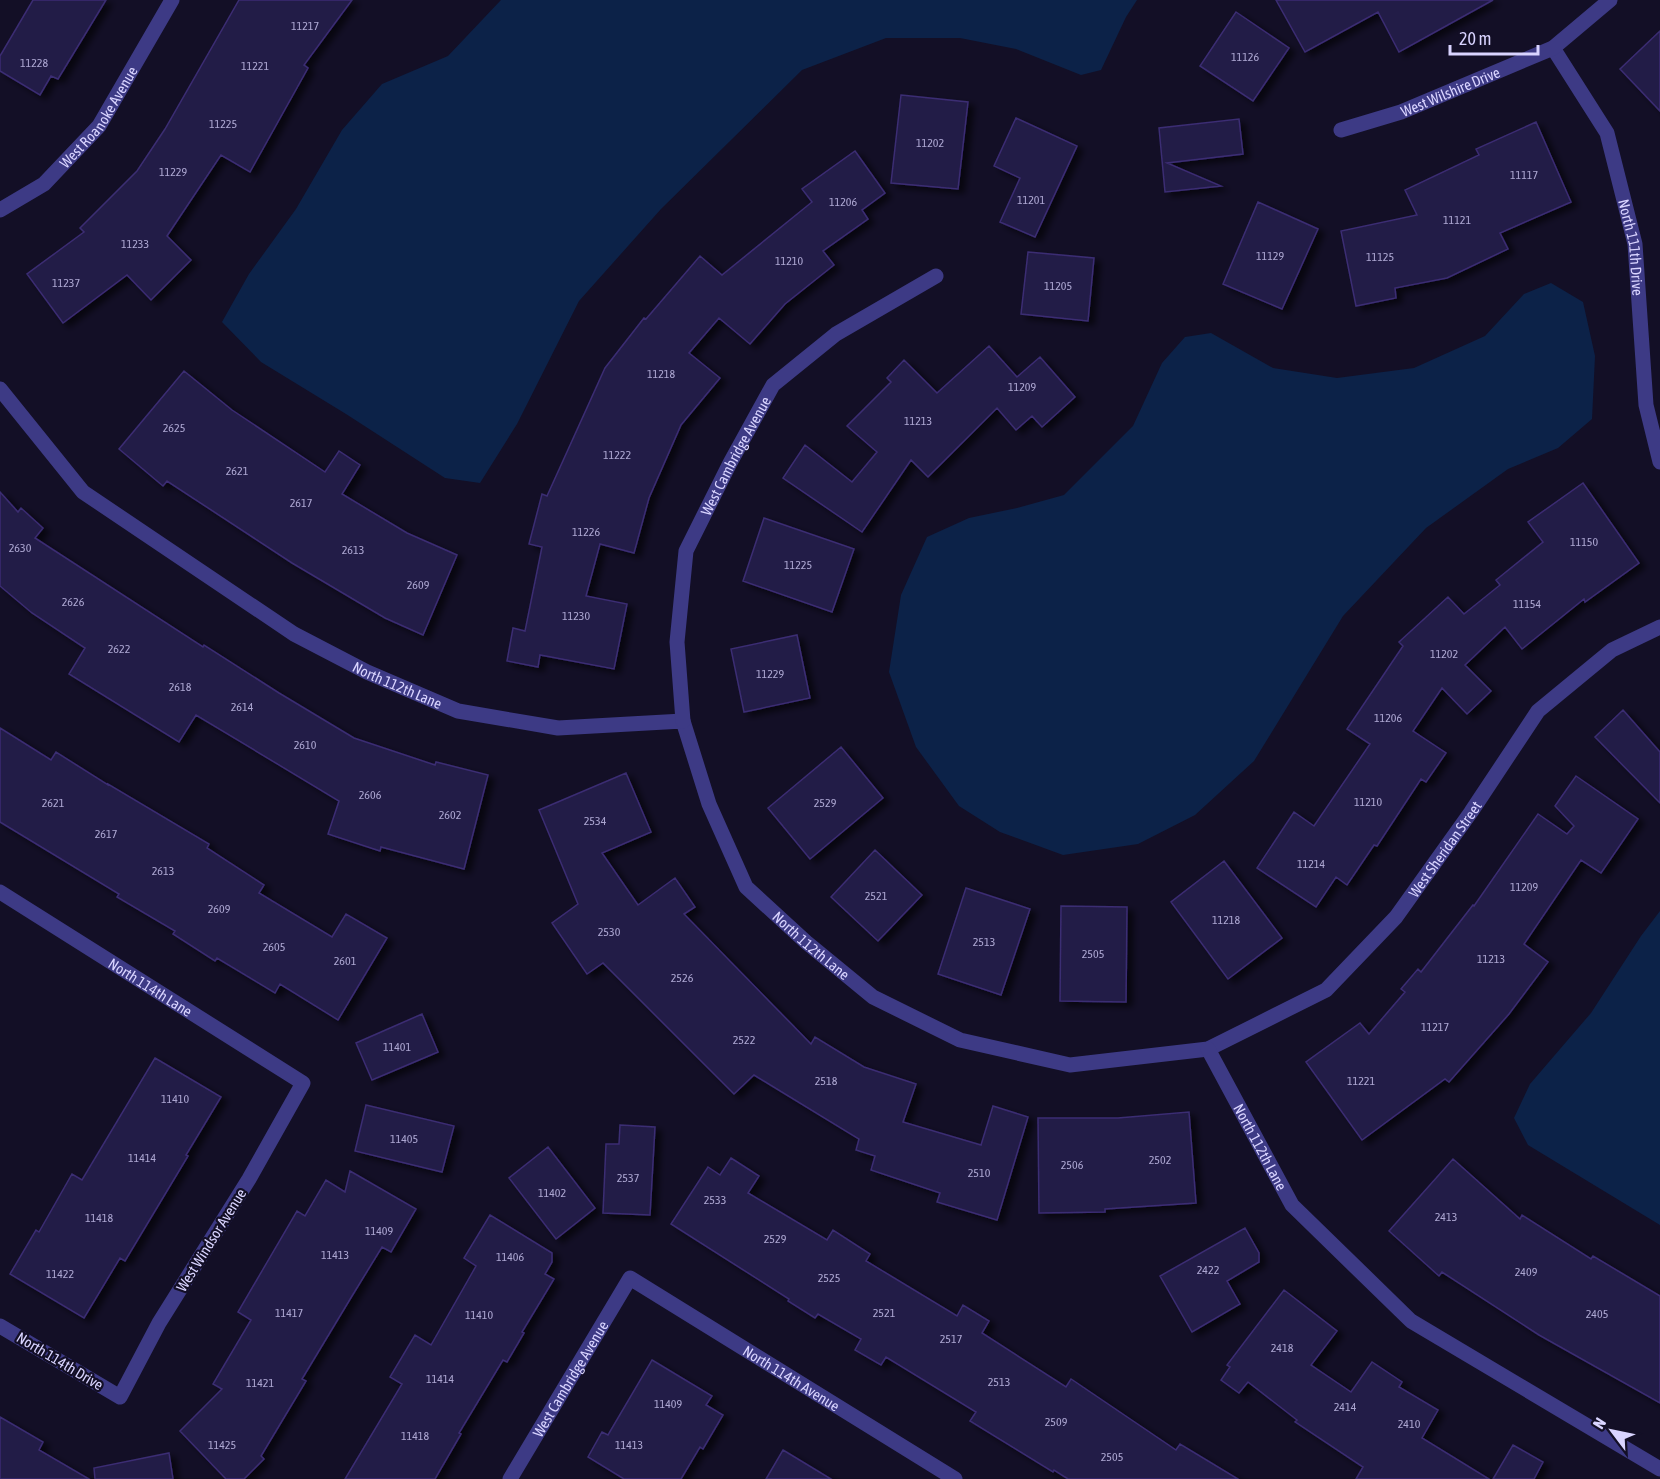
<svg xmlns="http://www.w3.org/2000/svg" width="1660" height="1479" viewBox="0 0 1660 1479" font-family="'Asap Condensed',sans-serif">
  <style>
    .water { fill: #0c2248 }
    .building { fill: #241b47; stroke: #3b2d73; stroke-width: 1.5; filter: url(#shadow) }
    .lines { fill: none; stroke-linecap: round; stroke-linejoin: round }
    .minor { stroke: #3d3a85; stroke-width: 15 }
    .labels { text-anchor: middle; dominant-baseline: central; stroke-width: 4.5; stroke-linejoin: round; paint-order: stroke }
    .number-label { font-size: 12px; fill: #aca6d1 }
    .street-label { font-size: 15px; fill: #d9d4ff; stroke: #130f26 }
  </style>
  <defs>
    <filter id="shadow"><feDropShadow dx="6" dy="4" stdDeviation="3" flood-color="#0009"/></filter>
  </defs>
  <rect width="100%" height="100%" fill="#130f26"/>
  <path class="water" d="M 501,0 L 1137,0 L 1126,17 L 1101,70 L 1081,75 L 1016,49 L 960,38 L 886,38 L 802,70 L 661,209 L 579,301 L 517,424 L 480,483 L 445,478 L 346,414 L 261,362 L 222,322 L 249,274 L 296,209 L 342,130 L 382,84 L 448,56 Z
    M 1551,283 L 1583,302 L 1595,356 L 1592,419 L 1558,448 L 1508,469 L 1426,528 L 1343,616 L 1254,761 L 1195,815 L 1138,844 L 1063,855 L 1000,832 L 959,806 L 916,747 L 889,672 L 901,595 L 927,537 L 969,518 L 1017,508 L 1064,495 L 1133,426 L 1162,363 L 1185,337 L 1211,333 L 1273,368 L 1337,378 L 1414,368 L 1485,336 L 1524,294 Z
    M 1660,911 L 1660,1225 L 1528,1145 L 1514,1118 L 1530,1084 L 1591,1013 L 1641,936 Z"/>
  <path class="building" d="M 33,0 L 106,0 L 58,79 L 51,76 L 40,95 L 0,71 L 0,56 Z
    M 239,0 L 352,0 L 304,65 L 308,68 L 250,172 L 221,155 L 167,236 L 191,260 L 151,300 L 127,275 L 63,323 L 27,274 L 84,232 L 80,228 L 137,171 L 165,129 Z
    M 1276,0 L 1493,0 L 1399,52 L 1378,12 L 1305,52 Z
    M 1236,12 L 1289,48 L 1253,101 L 1200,66 Z
    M 1660,31 L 1660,111 L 1620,69 Z
    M 901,95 L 968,102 L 958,189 L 891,183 Z
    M 1016,118 L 1077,146 L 1035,237 L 1000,222 L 1020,178 L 994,166 Z
    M 1239,119 L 1243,154 L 1167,163 L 1221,186 L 1165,192 L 1159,128 Z
    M 1536,122 L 1571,202 L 1500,233 L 1508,249 L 1447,278 L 1395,288 L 1396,298 L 1356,306 L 1341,231 L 1417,215 L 1405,190 L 1479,155 L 1476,149 Z
    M 855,151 L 885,193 L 862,210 L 868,219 L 823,251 L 834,265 L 785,304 L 750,344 L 719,318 L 689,353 L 720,378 L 681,425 L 649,498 L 634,553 L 600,544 L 586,596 L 627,604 L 614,669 L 540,655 L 538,667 L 507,661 L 513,628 L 525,631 L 542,547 L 529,544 L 542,494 L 547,496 L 605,368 L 644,318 L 646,319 L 700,256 L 722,275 L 812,202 L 802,189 Z
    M 1258,202 L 1318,229 L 1282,309 L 1223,284 Z
    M 1028,252 L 1094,258 L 1088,321 L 1021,314 Z
    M 989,346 L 1017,377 L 1040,357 L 1075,397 L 1042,427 L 1032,416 L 1016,430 L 997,408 L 928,477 L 911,460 L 862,532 L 783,478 L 805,445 L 852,482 L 877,452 L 847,426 L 891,382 L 887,378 L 904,360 L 937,393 Z
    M 184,371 L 232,410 L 325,472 L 339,451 L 360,465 L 342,494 L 407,533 L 457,555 L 423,635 L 385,618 L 292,563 L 167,481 L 163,486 L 119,449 Z
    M 1583,483 L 1639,563 L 1585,602 L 1584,599 L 1522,649 L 1505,627 L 1465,665 L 1491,691 L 1467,714 L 1442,688 L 1413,731 L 1446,753 L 1426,782 L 1421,779 L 1377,846 L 1374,845 L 1347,885 L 1336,877 L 1316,907 L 1257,868 L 1294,812 L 1314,826 L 1370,744 L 1347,729 L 1403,646 L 1399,642 L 1448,597 L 1464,614 L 1500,585 L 1496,580 L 1543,542 L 1528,522 Z
    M 0,492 L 18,512 L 21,508 L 43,528 L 35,538 L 203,647 L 204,645 L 279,693 L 354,738 L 435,765 L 436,762 L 488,775 L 464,869 L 381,847 L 380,851 L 328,834 L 339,801 L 196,715 L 179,742 L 69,674 L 85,648 L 32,613 L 0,586 Z
    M 764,518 L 854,549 L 832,612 L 743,581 Z
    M 797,635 L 810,698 L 744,712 L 731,649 Z
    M 1623,710 L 1660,752 L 1660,803 L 1595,737 Z
    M 0,728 L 51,760 L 56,752 L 108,785 L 108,784 L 209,844 L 207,848 L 264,885 L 259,893 L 332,937 L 346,914 L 387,938 L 338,1020 L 280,984 L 275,993 L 217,958 L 215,961 L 173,934 L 175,931 L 117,897 L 119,894 L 0,822 Z
    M 841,747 L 883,798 L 810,859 L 768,808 Z
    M 626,773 L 651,832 L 602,853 L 638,905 L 675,878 L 695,907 L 684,914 L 811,1044 L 815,1037 L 864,1067 L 916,1084 L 903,1122 L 981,1145 L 993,1106 L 1028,1117 L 997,1220 L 937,1202 L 940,1193 L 871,1170 L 875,1156 L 856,1150 L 859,1139 L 754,1075 L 734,1094 L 603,963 L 587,974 L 552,923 L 578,904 L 539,810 Z
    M 1576,776 L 1638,819 L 1601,873 L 1581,860 L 1524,944 L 1548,962 L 1509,1014 L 1449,1082 L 1445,1079 L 1362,1140 L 1306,1062 L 1360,1023 L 1369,1034 L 1405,992 L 1401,989 L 1418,969 L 1421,972 L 1473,905 L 1474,906 L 1538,814 L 1567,834 L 1574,826 L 1555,806 Z
    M 875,850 L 922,895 L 878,941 L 831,897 Z
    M 1224,861 L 1282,938 L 1228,979 L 1171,902 Z
    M 966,888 L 1030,909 L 1001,995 L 938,974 Z
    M 1061,906 L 1127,907 L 1126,1002 L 1060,1001 Z
    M 422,1014 L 438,1052 L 372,1080 L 356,1043 Z
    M 155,1058 L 221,1097 L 186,1155 L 188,1156 L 125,1261 L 120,1258 L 84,1318 L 10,1274 L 36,1230 L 39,1232 L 72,1174 L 82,1180 Z
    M 366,1105 L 454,1126 L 442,1172 L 355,1151 Z
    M 1189,1112 L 1196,1203 L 1105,1209 L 1105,1212 L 1039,1213 L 1038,1118 L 1118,1118 Z
    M 620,1125 L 655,1127 L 650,1215 L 603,1213 L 606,1144 L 619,1144 Z
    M 548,1147 L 595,1208 L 556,1239 L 509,1178 Z
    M 731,1158 L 759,1176 L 748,1193 L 827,1240 L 833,1230 L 870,1254 L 866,1261 L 957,1316 L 963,1305 L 989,1321 L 982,1333 L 1066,1387 L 1071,1379 L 1176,1450 L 1180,1444 L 1238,1479 L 1068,1479 L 1054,1470 L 1053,1472 L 970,1421 L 976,1412 L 886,1357 L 881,1365 L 855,1350 L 861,1339 L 818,1314 L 815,1318 L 788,1301 L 789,1299 L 671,1224 L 708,1167 L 720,1175 Z
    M 1453,1159 L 1520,1219 L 1522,1215 L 1591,1259 L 1593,1256 L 1660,1296 L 1660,1403 L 1539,1335 L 1442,1272 L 1439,1276 L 1389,1231 Z
    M 350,1171 L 416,1209 L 391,1252 L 382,1247 L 352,1296 L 302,1379 L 306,1381 L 261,1456 L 264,1459 L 244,1479 L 226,1479 L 180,1431 L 222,1389 L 213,1384 L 251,1320 L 238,1312 L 297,1211 L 305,1216 L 326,1180 L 345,1192 Z
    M 490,1215 L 552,1253 L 552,1262 L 545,1274 L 554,1279 L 522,1332 L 524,1333 L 507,1362 L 503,1360 L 459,1433 L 461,1434 L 435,1479 L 345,1479 L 402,1384 L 390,1377 L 415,1335 L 431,1345 L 476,1266 L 464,1258 Z
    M 1245,1228 L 1259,1253 L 1259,1262 L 1227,1281 L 1240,1304 L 1192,1332 L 1160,1276 Z
    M 1284,1290 L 1337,1331 L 1311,1365 L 1351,1392 L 1372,1362 L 1402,1382 L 1399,1387 L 1438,1410 L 1422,1438 L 1489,1479 L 1356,1479 L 1363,1467 L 1295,1422 L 1297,1420 L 1248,1382 L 1239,1393 L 1221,1380 L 1230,1367 L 1227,1365 Z
    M 652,1360 L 712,1396 L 706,1405 L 723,1415 L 703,1449 L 700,1447 L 681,1479 L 624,1479 L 588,1457 L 602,1432 L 608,1435 Z
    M 0,1417 L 43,1442 L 39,1450 L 89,1479 L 0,1479 Z
    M 1513,1445 L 1543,1462 L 1534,1479 L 1493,1479 Z
    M 783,1450 L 831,1479 L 766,1479 Z
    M 169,1453 L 173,1479 L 95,1479 L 94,1468 Z"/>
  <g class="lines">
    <g class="minor">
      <path id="s1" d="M 1553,48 L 1607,133 L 1635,244 L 1646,405 L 1660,462"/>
      <path id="s2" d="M 1341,130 L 1401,112 L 1553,48 L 1610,0"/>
      <path id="s3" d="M 0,210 L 44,184 L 99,126 L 172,0"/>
      <path id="s4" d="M 0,389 L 83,492 L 294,634 L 367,672 L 458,711 L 558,728 L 683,721 L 709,804 L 746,887 L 806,942 L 873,997 L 960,1040 L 1070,1065 L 1208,1049 L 1326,990 L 1396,917 L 1471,812 L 1538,711 L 1612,650 L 1660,627"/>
      <path id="s5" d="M 683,721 L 677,642 L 686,551 L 730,463 L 773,385 L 836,334 L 936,276"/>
      <path id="s6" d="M 0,892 L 303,1083 L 249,1179 L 159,1323 L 120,1397 L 0,1326"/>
      <path id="s7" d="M 1208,1049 L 1292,1205 L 1411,1321 L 1660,1469"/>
      <path id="s8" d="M 510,1479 L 630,1278 L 955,1479"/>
    </g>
  </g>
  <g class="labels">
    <g class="number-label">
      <text x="305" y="26">11217</text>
      <text x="1245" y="57">11126</text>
      <text x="34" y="63">11228</text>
      <text x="255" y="66">11221</text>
      <text x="223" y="124">11225</text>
      <text x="930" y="143">11202</text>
      <text x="173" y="172">11229</text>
      <text x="1524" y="175">11117</text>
      <text x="1031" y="200">11201</text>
      <text x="843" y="202">11206</text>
      <text x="1457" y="220">11121</text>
      <text x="135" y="244">11233</text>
      <text x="1270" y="256">11129</text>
      <text x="1380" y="257">11125</text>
      <text x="789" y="261">11210</text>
      <text x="66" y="283">11237</text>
      <text x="1058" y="286">11205</text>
      <text x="661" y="374">11218</text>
      <text x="1022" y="387">11209</text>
      <text x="918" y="421">11213</text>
      <text x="174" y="428">2625</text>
      <text x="617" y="455">11222</text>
      <text x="237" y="471">2621</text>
      <text x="301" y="503">2617</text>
      <text x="586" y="532">11226</text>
      <text x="1584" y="542">11150</text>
      <text x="20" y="548">2630</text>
      <text x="353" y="550">2613</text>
      <text x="798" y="565">11225</text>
      <text x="418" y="585">2609</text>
      <text x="73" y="602">2626</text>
      <text x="1527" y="604">11154</text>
      <text x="576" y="616">11230</text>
      <text x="119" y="649">2622</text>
      <text x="1444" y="654">11202</text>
      <text x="770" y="674">11229</text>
      <text x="180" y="687">2618</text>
      <text x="242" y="707">2614</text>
      <text x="1388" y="718">11206</text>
      <text x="305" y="745">2610</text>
      <text x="370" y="795">2606</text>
      <text x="1368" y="802">11210</text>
      <text x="53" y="803">2621</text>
      <text x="825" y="803">2529</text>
      <text x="450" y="815">2602</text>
      <text x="595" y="821">2534</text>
      <text x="106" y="834">2617</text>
      <text x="1311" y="864">11214</text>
      <text x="163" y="871">2613</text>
      <text x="1524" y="887">11209</text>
      <text x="876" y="896">2521</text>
      <text x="219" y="909">2609</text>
      <text x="1226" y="920">11218</text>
      <text x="609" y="932">2530</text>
      <text x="984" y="942">2513</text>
      <text x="274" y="947">2605</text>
      <text x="1093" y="954">2505</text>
      <text x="1491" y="959">11213</text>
      <text x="345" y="961">2601</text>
      <text x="682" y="978">2526</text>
      <text x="1435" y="1027">11217</text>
      <text x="744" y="1040">2522</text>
      <text x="397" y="1047">11401</text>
      <text x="826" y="1081">2518</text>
      <text x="1361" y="1081">11221</text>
      <text x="175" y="1099">11410</text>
      <text x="404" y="1139">11405</text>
      <text x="142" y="1158">11414</text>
      <text x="1160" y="1160">2502</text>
      <text x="1072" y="1165">2506</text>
      <text x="979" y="1173">2510</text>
      <text x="628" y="1178">2537</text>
      <text x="552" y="1193">11402</text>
      <text x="715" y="1200">2533</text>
      <text x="1446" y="1217">2413</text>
      <text x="99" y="1218">11418</text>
      <text x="379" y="1231">11409</text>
      <text x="775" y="1239">2529</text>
      <text x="335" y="1255">11413</text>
      <text x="510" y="1257">11406</text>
      <text x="1208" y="1270">2422</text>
      <text x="1526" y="1272">2409</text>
      <text x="60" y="1274">11422</text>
      <text x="829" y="1278">2525</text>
      <text x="289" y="1313">11417</text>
      <text x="884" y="1313">2521</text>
      <text x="1597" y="1314">2405</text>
      <text x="479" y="1315">11410</text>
      <text x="951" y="1339">2517</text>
      <text x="1282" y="1348">2418</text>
      <text x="440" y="1379">11414</text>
      <text x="999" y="1382">2513</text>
      <text x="260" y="1383">11421</text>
      <text x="668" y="1404">11409</text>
      <text x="1345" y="1407">2414</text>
      <text x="1056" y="1422">2509</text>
      <text x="1409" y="1424">2410</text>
      <text x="415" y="1436">11418</text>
      <text x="222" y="1445">11425</text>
      <text x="629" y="1445">11413</text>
      <text x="1112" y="1457">2505</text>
    </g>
    <g class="street-label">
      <text stroke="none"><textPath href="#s2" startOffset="116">West Wilshire Drive</textPath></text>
      <text stroke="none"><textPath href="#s3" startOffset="138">West Roanoke Avenue</textPath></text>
      <text stroke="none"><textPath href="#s1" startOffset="218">North 111th Drive</textPath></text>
      <text stroke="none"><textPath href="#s5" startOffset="278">West Cambridge Avenue</textPath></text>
      <text stroke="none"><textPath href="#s4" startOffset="502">North 112th Lane</textPath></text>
      <text stroke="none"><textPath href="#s4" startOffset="1806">West Sheridan Street</textPath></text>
      <text stroke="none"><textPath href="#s4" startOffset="1060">North 112th Lane</textPath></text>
      <text stroke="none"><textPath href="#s6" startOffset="178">North 114th Lane</textPath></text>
      <text stroke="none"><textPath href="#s7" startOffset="111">North 112th Lane</textPath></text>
      <text transform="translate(211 1240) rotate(-58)">West Windsor Avenue</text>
      <text transform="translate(60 1361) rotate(31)">North 114th Drive</text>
      <text stroke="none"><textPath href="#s8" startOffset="117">West Cambridge Avenue</textPath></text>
      <text stroke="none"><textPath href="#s8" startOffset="424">North 114th Avenue</textPath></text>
    </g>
  </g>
  <g transform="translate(1612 1431) rotate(302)" stroke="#130f26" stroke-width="4.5" paint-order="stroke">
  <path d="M0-4.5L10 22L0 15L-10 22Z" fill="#d9d4ff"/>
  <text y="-9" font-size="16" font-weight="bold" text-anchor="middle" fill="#d9d4ff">N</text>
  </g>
  <path d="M1450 45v9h88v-9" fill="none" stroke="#d9d4ff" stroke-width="3"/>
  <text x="1459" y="45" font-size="18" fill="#d9d4ff" stroke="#130f26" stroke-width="4.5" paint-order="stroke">20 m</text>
</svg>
